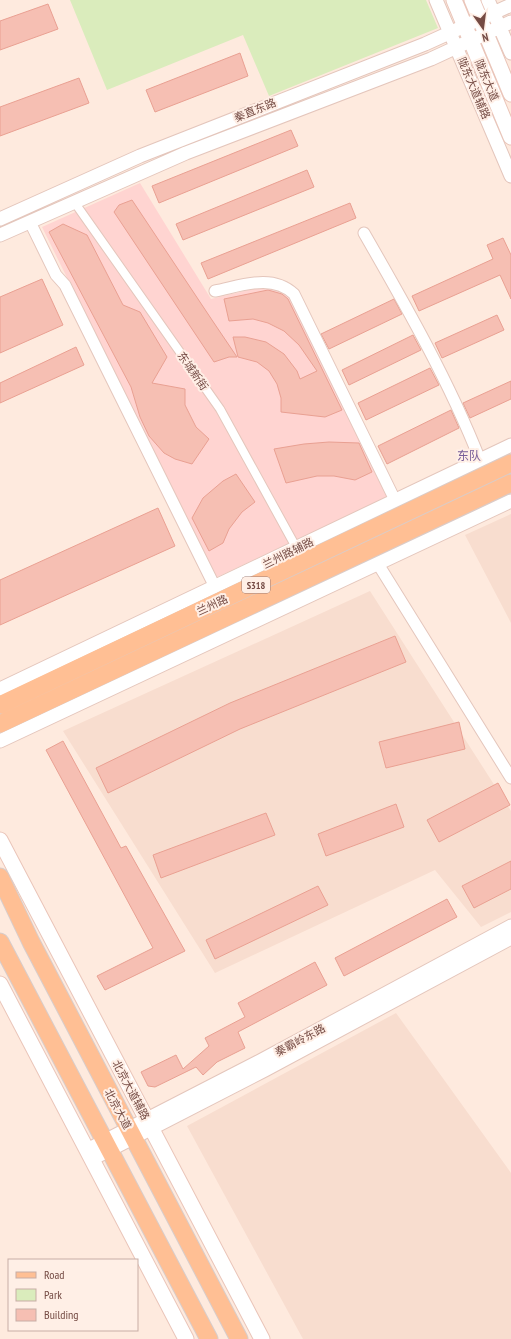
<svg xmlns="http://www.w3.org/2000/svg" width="511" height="1339" viewBox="0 0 511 1339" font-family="'PT Sans Narrow','Noto Sans SC',sans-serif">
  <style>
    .residential { fill: #f8ddcf }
    .commercial { fill: #ffd4d1 }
    .green { fill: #daecbc }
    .building { fill: #f6bfb3; stroke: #e9a092 }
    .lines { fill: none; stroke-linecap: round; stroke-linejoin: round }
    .pedestrian-casing { stroke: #e4c6bc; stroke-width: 10 }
    .minor-casing { stroke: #e4c6bc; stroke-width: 13 }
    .tertiary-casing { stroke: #e4c6bc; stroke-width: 15 }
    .secondary-casing { stroke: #eac5b9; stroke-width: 17 }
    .primary-casing { stroke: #d8cdcb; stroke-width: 19 }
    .pedestrian { stroke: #fff; stroke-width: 8 }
    .minor { stroke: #fff; stroke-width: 11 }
    .tertiary { stroke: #fff; stroke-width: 13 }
    .secondary { stroke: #fff; stroke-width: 15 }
    .primary { stroke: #ffbf94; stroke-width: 17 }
    .labels { text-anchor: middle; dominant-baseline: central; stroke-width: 4; stroke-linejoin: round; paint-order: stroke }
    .shield { fill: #ffefe6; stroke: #9e7c75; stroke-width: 1 }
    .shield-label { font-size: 10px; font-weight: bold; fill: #754b44 }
    .street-label { font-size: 11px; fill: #754b44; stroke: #ffefe6 }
    .neighbourhood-label { font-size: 12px; fill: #795f9a; stroke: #ffefe6 }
  </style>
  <rect width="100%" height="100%" fill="#feeade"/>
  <path class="residential" d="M 511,514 L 511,623 L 465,535 Z
    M 370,591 L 511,811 L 511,912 L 481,927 L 435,870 L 215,973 L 63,731 Z
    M 396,1013 L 511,1173 L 511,1339 L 303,1339 L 187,1126 Z"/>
  <path class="commercial" d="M 140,183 L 211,299 L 269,285 L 293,294 L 388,497 L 215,578 L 42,227 Z"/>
  <path class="green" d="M 70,0 L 426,0 L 438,28 L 269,96 L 243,35 L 107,90 Z"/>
  <path class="building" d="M 48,4 L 58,29 L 0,50 L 0,21 Z
    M 240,53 L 248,76 L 155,112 L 146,90 Z
    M 79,78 L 89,103 L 0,136 L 0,107 Z
    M 291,130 L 298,146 L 159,203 L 152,186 Z
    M 307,170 L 314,187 L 183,240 L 176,224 Z
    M 132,200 L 212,320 L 237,357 L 229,357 L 214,362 L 114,212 L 119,205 Z
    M 350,203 L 356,218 L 208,279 L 201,263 Z
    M 63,224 L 87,235 L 123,305 L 140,312 L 167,357 L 152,383 L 185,389 L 185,405 L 196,427 L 209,439 L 192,464 L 175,459 L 164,453 L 149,436 L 140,417 L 131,387 L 49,232 Z
    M 503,238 L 511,255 L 511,299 L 500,275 L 419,311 L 412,296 L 493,259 L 487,245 Z
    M 42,279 L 63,325 L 0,353 L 0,297 Z
    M 268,290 L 282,294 L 288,299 L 342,410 L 325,417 L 281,412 L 281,398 L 277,384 L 269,371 L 257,362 L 238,357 L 233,337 L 245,337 L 266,342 L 284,354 L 297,371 L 300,379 L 317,371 L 299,345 L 284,331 L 268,323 L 253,319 L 229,321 L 224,299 Z
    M 394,299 L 402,314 L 329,349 L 321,334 Z
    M 497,315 L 504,330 L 442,358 L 435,343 Z
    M 413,335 L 421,350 L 349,385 L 342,370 Z
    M 76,347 L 84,365 L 0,403 L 0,383 Z
    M 430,368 L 439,385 L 366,420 L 358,403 Z
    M 511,381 L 511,399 L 470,418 L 463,403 Z
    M 451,410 L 459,428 L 387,464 L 378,446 Z
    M 329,442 L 359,443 L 372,472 L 355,480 L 334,476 L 317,476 L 286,483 L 274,449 L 304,444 Z
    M 236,474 L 255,502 L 242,512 L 229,529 L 223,543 L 209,551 L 192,518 L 203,498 L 223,481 Z
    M 158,508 L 175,546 L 0,625 L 0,580 Z
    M 395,636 L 406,662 L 240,729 L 108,793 L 96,768 L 230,703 Z
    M 459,722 L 465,749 L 386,768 L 379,742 Z
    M 63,741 L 121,848 L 126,846 L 185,951 L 105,990 L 97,976 L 153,948 L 46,750 Z
    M 498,783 L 510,805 L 439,842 L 427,820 Z
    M 396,804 L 404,827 L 326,856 L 318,834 Z
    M 266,813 L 275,835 L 161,878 L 153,855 Z
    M 511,861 L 511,889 L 474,908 L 462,886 Z
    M 318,886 L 328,905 L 215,959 L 206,940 Z
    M 447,899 L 457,917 L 344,976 L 335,958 Z
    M 315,962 L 327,985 L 238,1032 L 245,1048 L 217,1062 L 203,1075 L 196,1067 L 155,1087 L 148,1086 L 141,1072 L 176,1055 L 183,1069 L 209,1046 L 205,1038 L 245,1017 L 238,1003 Z"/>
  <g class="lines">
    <g class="pedestrian-casing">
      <path id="pedestrian" d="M 75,203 L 220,409 L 297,549"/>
    </g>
    <g class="minor-casing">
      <path id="minor" d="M 30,222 L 56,275 L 65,285 L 215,587
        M 364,233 C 406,306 449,381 480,460
        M 215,291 C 241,286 272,273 294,294 L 395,500
        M 378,564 L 511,778"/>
    </g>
    <g class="tertiary-casing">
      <path id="tertiary" d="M 436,0 L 511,176
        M 488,0 L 511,53
        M 0,219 L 140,156 L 425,44 L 511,5
        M 0,235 L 186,153 L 431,59 L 511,22
        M 0,689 L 511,445
        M 0,741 L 511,501
        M 87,1150 L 260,1061 L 511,926
        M 92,1159 L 265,1070 L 511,938"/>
    </g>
    <g class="secondary-casing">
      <path id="secondary" d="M 454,0 L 511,137
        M 472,0 L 511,94
        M 0,840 L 262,1339
        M 0,984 L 186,1339"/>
    </g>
    <g class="primary-casing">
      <path id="primary" d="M 0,705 L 511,463
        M 0,724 L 511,483
        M 0,877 L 31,942 L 239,1339
        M 0,942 L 209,1339"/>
    </g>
    <use href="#pedestrian" class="pedestrian"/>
    <use href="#minor" class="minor"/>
    <use href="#tertiary" class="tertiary"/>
    <use href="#secondary" class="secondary"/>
    <use href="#primary" class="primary"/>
  </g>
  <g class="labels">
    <rect class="shield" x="242" y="577" width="28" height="16" rx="3"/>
    <g class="shield-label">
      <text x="256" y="585">S318</text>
    </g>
    <g class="street-label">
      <text transform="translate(487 80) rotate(67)">陇东大道</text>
      <text transform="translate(474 88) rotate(67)">陇东大道辅路</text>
      <text transform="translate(255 110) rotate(-22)">秦直东路</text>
      <text transform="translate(193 371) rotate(55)">东城新街</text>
      <text transform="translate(288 553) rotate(-26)">兰州路辅路</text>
      <text transform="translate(212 605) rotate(-25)">兰州路</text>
      <text transform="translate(300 1040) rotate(-28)">秦霸岭东路</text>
      <text transform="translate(131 1090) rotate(62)">北京大道辅路</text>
      <text transform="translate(118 1109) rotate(62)">北京大道</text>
    </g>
    <g class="neighbourhood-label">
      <text x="469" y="455">东队</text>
    </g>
  </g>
  <rect x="8" y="1259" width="130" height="72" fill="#ffefe6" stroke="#c8ada5"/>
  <rect x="16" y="1272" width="20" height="6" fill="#ffbf94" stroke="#c8ada5"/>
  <text x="44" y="1279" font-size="12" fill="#754b44">Road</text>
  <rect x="16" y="1289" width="20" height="12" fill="#daecbc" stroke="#c8ada5"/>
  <text x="44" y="1299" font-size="12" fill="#754b44">Park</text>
  <rect x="16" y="1309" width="20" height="12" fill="#f6bfb3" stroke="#c8ada5"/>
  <text x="44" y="1319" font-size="12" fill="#754b44">Building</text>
  <g transform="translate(483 28) rotate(166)" stroke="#ffefe6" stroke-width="3" paint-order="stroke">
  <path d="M0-3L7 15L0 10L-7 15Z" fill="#754b44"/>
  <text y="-6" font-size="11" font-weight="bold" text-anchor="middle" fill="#754b44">N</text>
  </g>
</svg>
